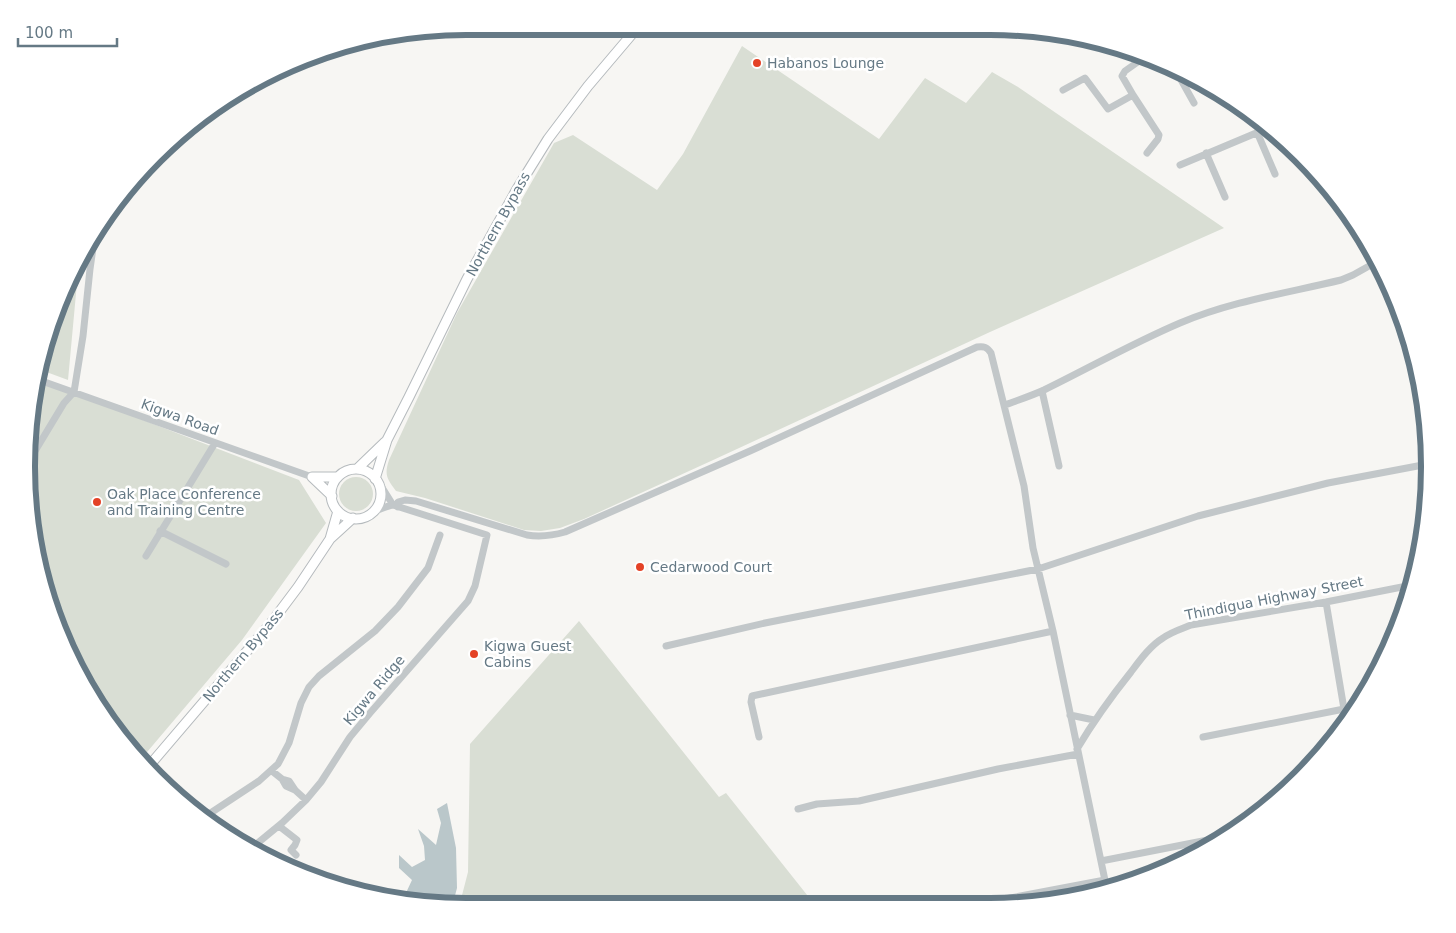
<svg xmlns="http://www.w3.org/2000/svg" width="1456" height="933" viewBox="0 0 1456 933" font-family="'DejaVu Sans',sans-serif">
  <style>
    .green { fill: #d9ded4 }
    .water { fill: #bac7ca }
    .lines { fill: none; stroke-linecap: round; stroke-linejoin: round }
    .major-casing { stroke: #b5babd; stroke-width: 11 }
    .minor { stroke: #c2c7c9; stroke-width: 7 }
    .major { stroke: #fff; stroke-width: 9 }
    .poi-dot { fill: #e44226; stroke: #fff; stroke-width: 2 }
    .labels { text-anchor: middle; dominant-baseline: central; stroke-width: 5; stroke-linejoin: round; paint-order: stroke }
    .poi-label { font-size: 14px; fill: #657985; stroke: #fff; text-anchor: start }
    .street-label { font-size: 14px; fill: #657985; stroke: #fff }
    .rim { fill: none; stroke: #657985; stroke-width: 6 }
  </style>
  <rect width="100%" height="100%" fill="#f7f6f3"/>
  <path class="green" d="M 742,46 L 879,139 L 925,78 L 966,103 L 992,72 L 1018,87 L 1224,228 L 990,332 L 711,461 L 584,519 L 560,528 L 541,531 L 524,530 L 425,498 L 396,491 C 387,479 384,475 389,460 L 457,313 L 554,143 L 573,135 L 657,190 L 683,154 Z
    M 78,272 L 68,380 L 41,370 L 50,325 Z
    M 39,380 L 299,480 L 326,523 L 242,640 L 142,758 L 100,711 L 41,580 L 27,438 Z
    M339 494a17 17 0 1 1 34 0a17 17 0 1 1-34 0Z
    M 579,621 L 719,797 L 726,793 L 815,905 L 460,903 L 468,872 L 470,744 Z"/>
  <path class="water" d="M 447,803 L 456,848 L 457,888 L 453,903 L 409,903 L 388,897 L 405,895 L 412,880 L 399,868 L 399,855 L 412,867 L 425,860 L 424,846 L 418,829 L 436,845 L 441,823 L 437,809 Z"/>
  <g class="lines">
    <g class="major-casing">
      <path id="major" d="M 357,469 L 385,442
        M331 494a25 25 0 1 1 50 0a25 25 0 1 1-50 0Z
        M 312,477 L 332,496
        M 312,477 L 338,477
        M 375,479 L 387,440 L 409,397 L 467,279 L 517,189 L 548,139 L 588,86 L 638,27
        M 330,539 L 338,511
        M 149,766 L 271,623 L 298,587 L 330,539 L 353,518"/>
    </g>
    <path class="minor" d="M 1142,59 L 1125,71 L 1122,76 L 1133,95 L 1159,135 L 1158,139 L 1147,153
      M 1175,69 L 1194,103
      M 1063,90 L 1085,78 L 1108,109 L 1133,95
      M 1257,132 L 1275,174
      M 1292,149 L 1298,160
      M 1206,153 L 1225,197
      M 1180,165 L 1268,128
      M 39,380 L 312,477
      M 1042,391 L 1059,466
      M 1005,405 C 1018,400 1031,396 1044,390 C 1089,368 1133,343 1180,323 C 1232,301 1287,293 1341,280 L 1353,275 L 1378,261
      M 29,461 L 64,403 L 74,392 L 83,336 L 90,269 L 94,241
      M 378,481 L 393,505
      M 398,507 L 398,502 L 405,500 L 416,501 L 527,535 C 540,537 551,536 565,532 L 750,451 L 977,347 C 984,346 987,347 991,353 L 1024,486 L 1033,548 L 1053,631 L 1107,890
      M 373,511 C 380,510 386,506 393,505
      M 160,531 L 226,564
      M 146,556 L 215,443
      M 1326,602 L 1344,709 L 1356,707
      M 666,646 L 765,623 L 1038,569 L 1198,516 L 1328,483 L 1428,464
      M 100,711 L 112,718
      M 1070,715 L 1094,720
      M 759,737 L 751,702 L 752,696 L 1053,631
      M 1203,737 L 1344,709
      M 1077,749 C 1093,722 1111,697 1131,672 C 1140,660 1150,646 1163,638 C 1171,632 1181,629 1191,625 L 1326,602 L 1412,585
      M 272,771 L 282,779 L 286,786 L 295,790
      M 282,779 L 289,781 L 295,790 L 306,800
      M 798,809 L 817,804 L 859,801 L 998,769 L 1078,754
      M 206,816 L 259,781 L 278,764 L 289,743 L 301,703 L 309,687 L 319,676 L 375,631 L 398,607 L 428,568 L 440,535
      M 279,826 L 297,840 L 295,845 L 291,850 L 296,855
      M 254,846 L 282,823 L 306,800 L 321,782 L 350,737 L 370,713 L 468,601 L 475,586 L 487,535 L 393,505
      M 1101,861 L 1223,837
      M 968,906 L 1105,880"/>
    <use href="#major" class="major"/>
  </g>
  <g class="poi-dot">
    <circle cx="757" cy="63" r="5"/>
    <circle cx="97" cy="502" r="5"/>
    <circle cx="640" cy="567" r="5"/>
    <circle cx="474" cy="654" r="5"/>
  </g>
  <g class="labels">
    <g class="poi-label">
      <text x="767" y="63">Habanos Lounge</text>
      <text x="107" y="494">Oak Place Conference<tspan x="107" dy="16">and Training Centre</tspan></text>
      <text x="650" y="567">Cedarwood Court</text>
      <text x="484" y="646">Kigwa Guest<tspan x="484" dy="16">Cabins</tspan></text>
    </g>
    <g class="street-label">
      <text transform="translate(498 224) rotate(-61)">Northern Bypass</text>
      <text transform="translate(180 417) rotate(20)">Kigwa Road</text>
      <text transform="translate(1274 598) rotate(-11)">Thindigua Highway Street</text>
      <text transform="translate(243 655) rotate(-50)">Northern Bypass</text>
      <text transform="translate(374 690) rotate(-50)">Kigwa Ridge</text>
    </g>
  </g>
  <path d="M0 0H1456V933H0ZM466 35H990A431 431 0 0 1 1421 466V467A431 431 0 0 1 990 898H466A431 431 0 0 1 35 467V466A431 431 0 0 1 466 35Z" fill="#fff" fill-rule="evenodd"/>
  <path class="rim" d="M466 35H990A431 431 0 0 1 1421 466V467A431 431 0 0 1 990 898H466A431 431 0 0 1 35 467V466A431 431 0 0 1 466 35Z"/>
  <path d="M18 38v8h99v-8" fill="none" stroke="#657985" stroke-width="2.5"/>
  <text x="25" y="38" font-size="15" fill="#657985" stroke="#ffffff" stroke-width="4" paint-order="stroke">100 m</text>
</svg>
